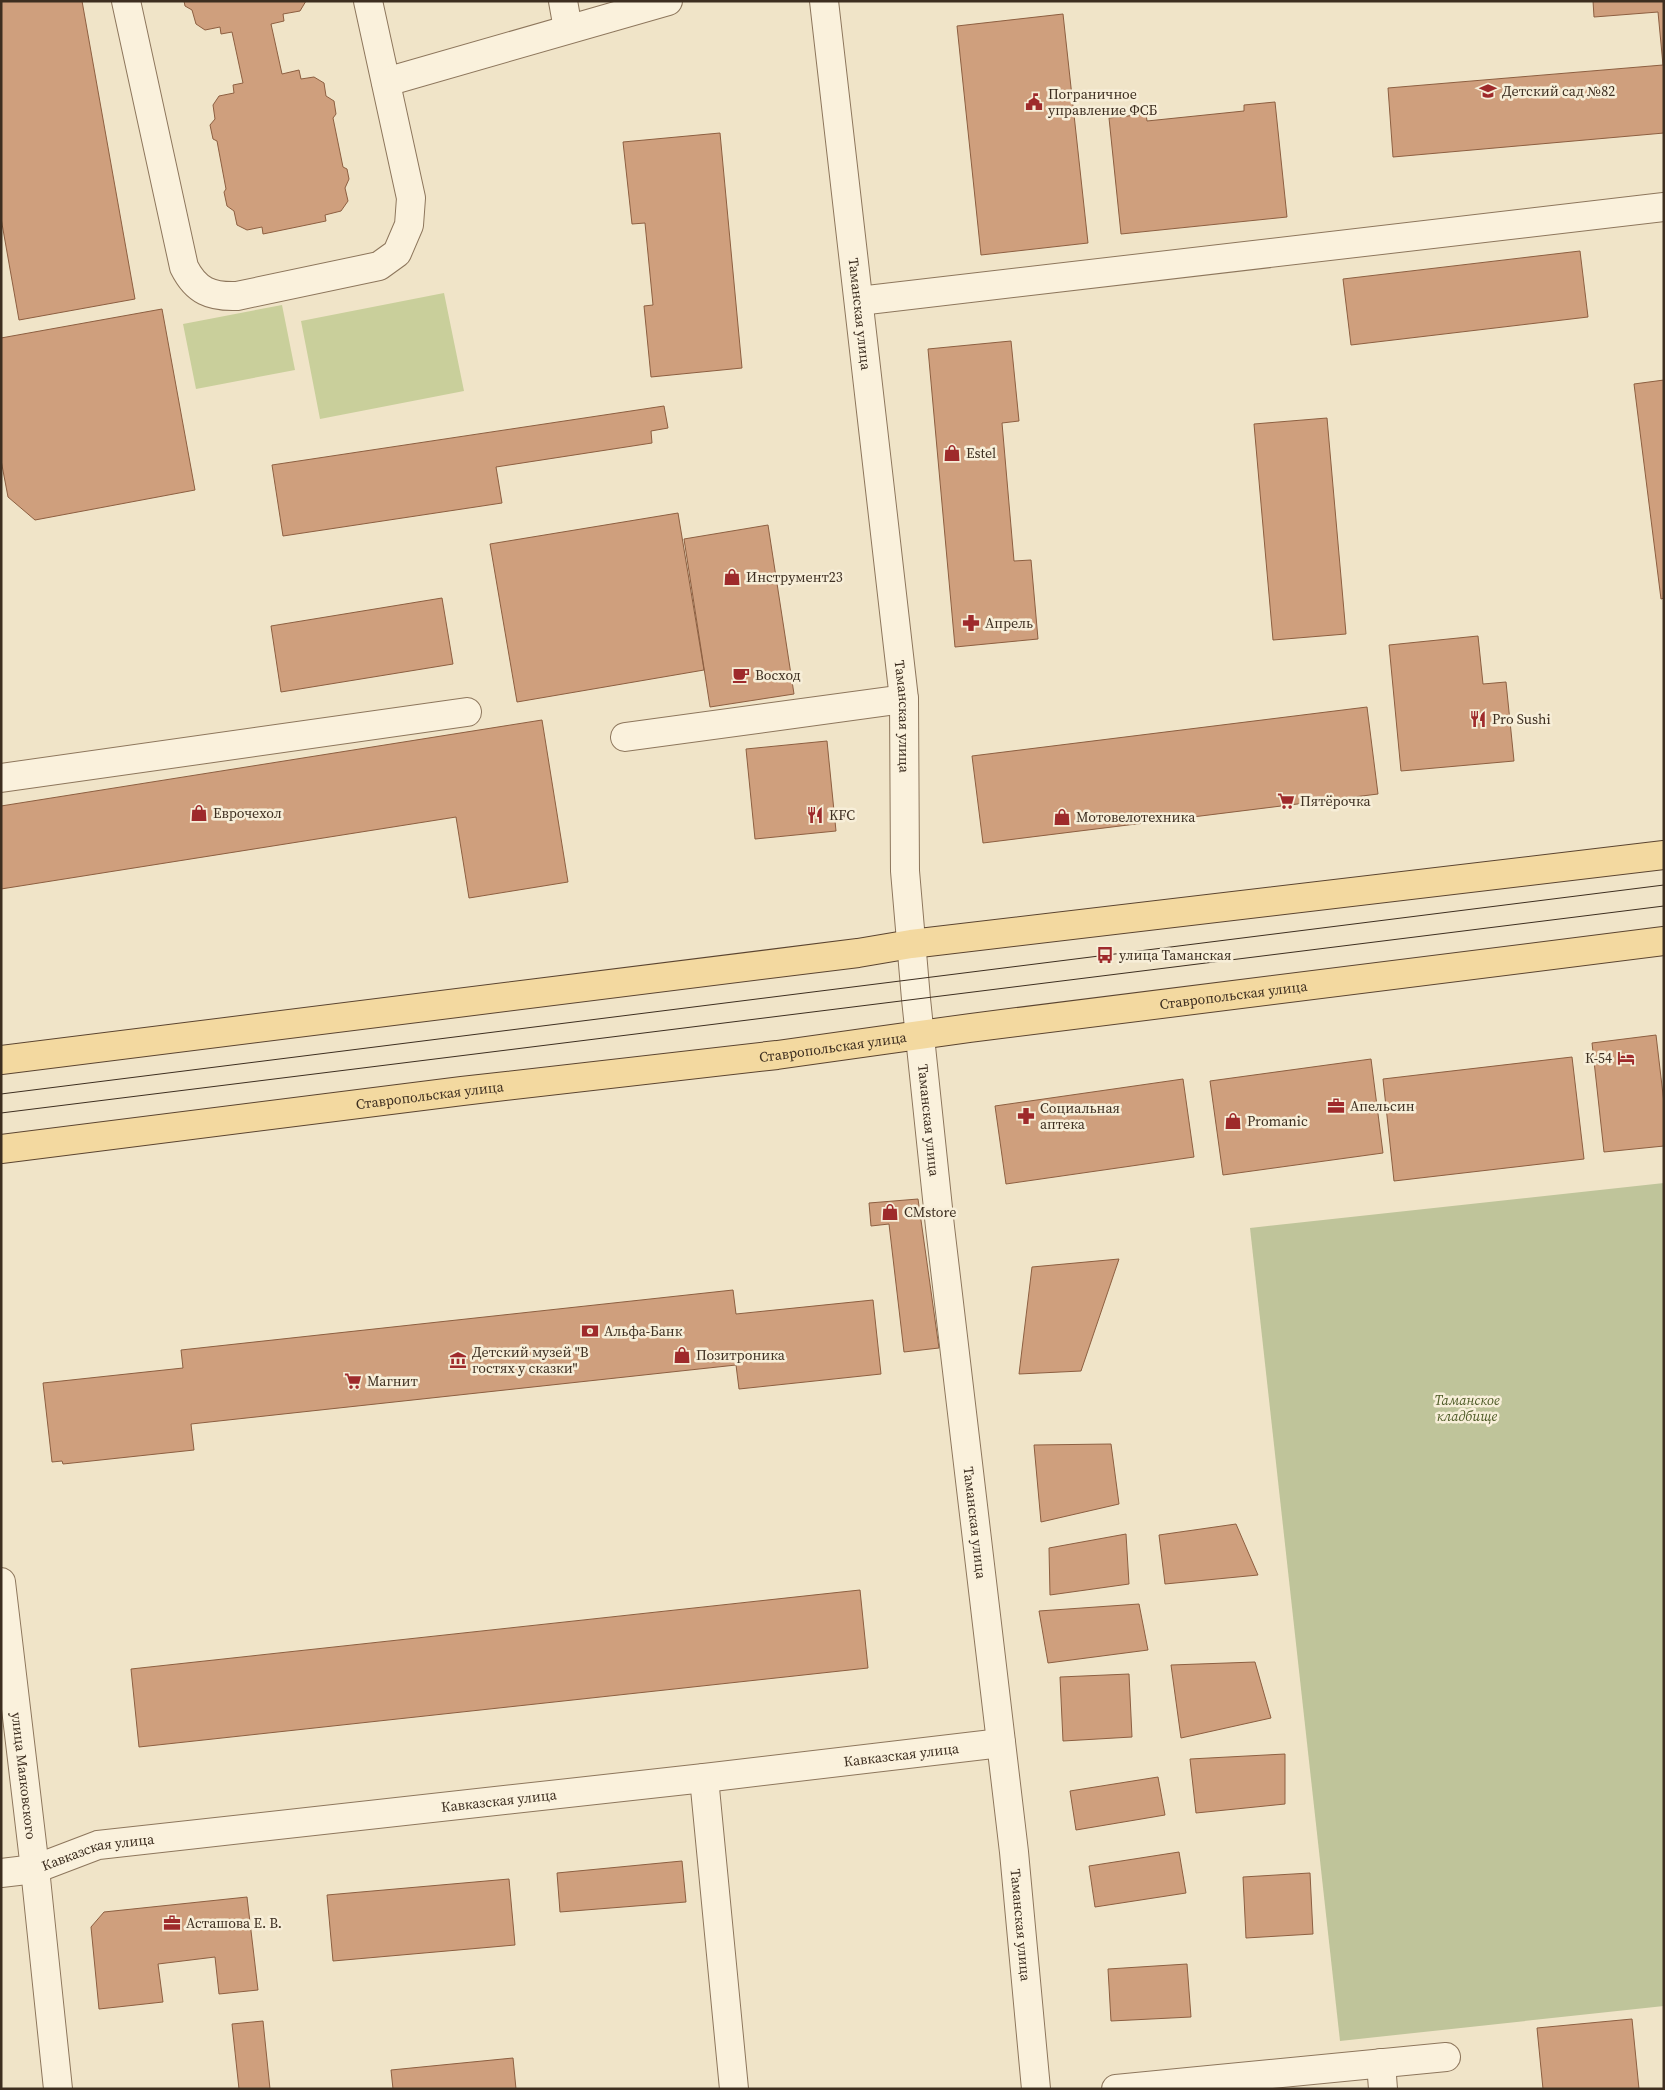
<svg xmlns="http://www.w3.org/2000/svg" width="1665" height="2090" viewBox="0 0 1665 2090" font-family="'Source Serif 4',serif">
  <style>
    .green { fill: #c9cf9b }
    .cemetery { fill: #bfc49a }
    .building { fill: #cf9f7d; stroke: #8d5f41 }
    .lines { fill: none; stroke-linecap: round; stroke-linejoin: round }
    .minor-casing { stroke: #8d765c; stroke-width: 30 }
    .major-casing { stroke: #5b4430; stroke-width: 30 }
    .minor { stroke: #faf1dc; stroke-width: 28 }
    .major { stroke: #f3d9a0; stroke-width: 28 }
    .tram { stroke: #3d2e20; stroke-width: 1 }
    .labels { text-anchor: middle; dominant-baseline: central; stroke-width: 5; stroke-linejoin: round; paint-order: stroke }
    .poi-label { font-size: 14px; fill: #3d2e20; stroke: #f7eed8; text-anchor: start }
    .street-label { font-size: 14px; fill: #3d2e20; stroke: #f7eed8 }
    .park-label { font-size: 14px; font-style: italic; fill: #4d5a26; stroke: #f7eed8 }
  </style>
  <rect width="100%" height="100%" fill="#f0e4c8"/>
  <path class="green" d="M 444,293 L 464,391 L 320,419 L 301,321 Z
    M 282,305 L 295,370 L 196,389 L 183,324 Z"/>
  <path class="cemetery" d="M 1664,1183 L 1664,2006 L 1340,2041 L 1250,1228 Z"/>
  <path class="building" d="M 1,1 L 82,1 L 135,299 L 19,320 L 1,218 Z
    M 184,1 L 306,1 L 300,11 L 283,14 L 284,21 L 271,24 L 282,74 L 299,70 L 301,79 L 314,77 L 324,83 L 326,96 L 334,101 L 336,114 L 333,118 L 343,167 L 347,169 L 349,179 L 345,188 L 348,201 L 341,211 L 325,215 L 326,221 L 263,234 L 262,227 L 247,230 L 237,225 L 234,211 L 227,206 L 224,192 L 226,189 L 217,141 L 213,139 L 210,125 L 215,119 L 213,105 L 219,96 L 234,93 L 233,85 L 243,83 L 232,32 L 221,34 L 220,27 L 205,30 L 196,24 L 192,10 L 185,6 Z
    M 1593,1 L 1664,1 L 1664,133 L 1393,157 L 1388,88 L 1663,65 L 1658,12 L 1594,17 Z
    M 1063,14 L 1088,243 L 981,255 L 957,26 Z
    M 1275,102 L 1287,217 L 1121,234 L 1109,118 L 1146,114 L 1147,121 L 1244,111 L 1244,105 Z
    M 720,133 L 742,368 L 651,377 L 644,306 L 653,305 L 645,223 L 632,224 L 623,142 Z
    M 1580,251 L 1588,317 L 1351,345 L 1343,279 Z
    M 162,309 L 195,490 L 35,520 L 8,497 L 1,460 L 1,338 Z
    M 1011,341 L 1019,421 L 1002,423 L 1014,561 L 1031,560 L 1038,639 L 955,647 L 928,349 Z
    M 1664,380 L 1664,598 L 1661,599 L 1634,384 Z
    M 664,406 L 668,428 L 651,431 L 652,443 L 496,467 L 502,503 L 283,536 L 272,465 Z
    M 1327,418 L 1346,634 L 1273,640 L 1254,424 Z
    M 678,513 L 704,670 L 517,702 L 490,544 Z
    M 768,525 L 794,694 L 710,707 L 684,539 Z
    M 442,598 L 453,664 L 281,692 L 271,626 Z
    M 1478,636 L 1483,684 L 1506,682 L 1514,761 L 1401,771 L 1389,645 Z
    M 1367,707 L 1378,794 L 983,843 L 972,756 Z
    M 542,720 L 568,882 L 469,898 L 456,817 L 1,889 L 1,806 Z
    M 827,741 L 836,831 L 755,839 L 746,749 Z
    M 1656,1035 L 1664,1103 L 1664,1146 L 1604,1152 L 1592,1043 Z
    M 1572,1057 L 1584,1159 L 1394,1181 L 1383,1079 Z
    M 1371,1059 L 1383,1153 L 1223,1175 L 1210,1081 Z
    M 1183,1079 L 1194,1157 L 1006,1184 L 995,1106 Z
    M 918,1199 L 939,1348 L 904,1352 L 889,1224 L 871,1226 L 869,1203 Z
    M 1119,1259 L 1081,1371 L 1019,1374 L 1032,1267 Z
    M 733,1290 L 736,1314 L 873,1300 L 881,1374 L 739,1389 L 736,1365 L 191,1424 L 194,1450 L 63,1464 L 62,1461 L 52,1462 L 43,1383 L 183,1368 L 181,1350 Z
    M 1111,1444 L 1119,1504 L 1041,1522 L 1034,1445 Z
    M 1236,1524 L 1258,1575 L 1165,1584 L 1159,1535 Z
    M 1126,1534 L 1129,1584 L 1050,1595 L 1049,1548 Z
    M 860,1590 L 868,1668 L 139,1747 L 131,1669 Z
    M 1139,1604 L 1148,1650 L 1048,1663 L 1039,1611 Z
    M 1255,1662 L 1271,1718 L 1181,1738 L 1171,1665 Z
    M 1129,1674 L 1132,1737 L 1063,1741 L 1060,1677 Z
    M 1285,1754 L 1285,1804 L 1196,1813 L 1190,1759 Z
    M 1158,1777 L 1165,1815 L 1076,1830 L 1070,1791 Z
    M 1179,1852 L 1186,1893 L 1095,1907 L 1089,1866 Z
    M 682,1861 L 686,1902 L 560,1912 L 557,1873 Z
    M 1310,1873 L 1313,1934 L 1246,1938 L 1243,1877 Z
    M 509,1879 L 515,1945 L 333,1961 L 327,1895 Z
    M 247,1897 L 258,1990 L 219,1994 L 215,1957 L 158,1964 L 163,2002 L 99,2009 L 91,1927 L 104,1912 Z
    M 1187,1964 L 1191,2017 L 1111,2021 L 1108,1969 Z
    M 1632,2019 L 1639,2089 L 1543,2089 L 1537,2028 Z
    M 263,2021 L 270,2089 L 239,2089 L 232,2024 Z
    M 513,2058 L 516,2089 L 393,2089 L 391,2070 Z"/>
  <g class="lines">
    <g class="minor-casing">
      <g id="minor">
        <path d="M 126,1 L 184,267 C 196,291 211,297 237,296 L 379,266 L 397,253 L 409,225 L 411,198 L 368,1"/>
        <path d="M 563,1 L 568,29"/>
        <path id="s1" d="M 824,1 L 904,699 L 905,871 L 916,999 L 940,1227 L 1014,1852 L 1036,2089"/>
        <path d="M 386,82 L 668,1"/>
        <path d="M 859,301 L 1664,207"/>
        <path d="M 625,737 L 904,699"/>
        <path d="M 1,778 L 467,712"/>
        <path id="s2" d="M 1,1582 L 35,1869 L 58,2089"/>
        <path d="M 704,1778 L 734,2089"/>
        <path id="s3" d="M 1,1873 L 35,1869 L 98,1845 L 704,1778 L 1001,1743"/>
        <path d="M 1381,2063 L 1383,2089"/>
        <path d="M 1116,2089 L 1446,2057"/>
      </g>
    </g>
    <g class="major-casing">
      <g id="major">
        <path d="M 1,1060 L 858,953 L 911,944 L 1664,855"/>
        <path id="s4" d="M 1,1149 L 462,1091 L 777,1055 L 970,1028 L 1664,941"/>
      </g>
    </g>
    <use href="#minor" class="minor"/>
    <use href="#major" class="major"/>
    <path class="tram" d="M 1,1094 L 1664,885
      M 1,1113 L 1664,906"/>
  </g>
  <defs>
    <g id="school-bare" transform="scale(1.35)"><path d="M0-5L7-2L0 1L-7-2ZM-4 1L0 2.5L4 1V4Q0 6-4 4Z" fill="#9e2a2b" stroke="#f7eed8" stroke-width="2.5" paint-order="stroke"/></g>
    <g id="civic-bare" transform="scale(1.35)"><path d="M-.6-6.5H3V-4.5H.6V-3L4-1V1h2V6H-6V1h2V-1L-.6-3ZM-1.2 2.5V6h2.4V2.5Z" fill="#9e2a2b" stroke="#f7eed8" stroke-width="2.5" paint-order="stroke"/></g>
    <g id="shop-bare" transform="scale(1.35)"><path d="M-5-2.5h2.3a2.7 3.5 0 0 1 5.4 0H5L5.5 6h-11ZM-1.5-2.5h3a1.5 2.3 0 0 0-3 0Z" fill="#9e2a2b" stroke="#f7eed8" stroke-width="2.5" paint-order="stroke"/></g>
    <g id="pharmacy-bare" transform="scale(1.35)"><path d="M-2-6h4v4h4v4h-4v4h-4v-4h-4v-4h4Z" fill="#9e2a2b" stroke="#f7eed8" stroke-width="2.5" paint-order="stroke"/></g>
    <g id="cafe-bare" transform="scale(1.35)"><path d="M-5.5-4.5H6V0H3Q3 3.5 0 3.5H-2.5Q-5.5 3.5-5.5 0ZM3-3.2v2h1.7v-2ZM-6 4.5H4V6H-6Z" fill="#9e2a2b" stroke="#f7eed8" stroke-width="2.5" paint-order="stroke"/></g>
    <g id="restaurant-bare" transform="scale(1.35)"><path d="M-5-6h1v4h1v-4h1v4h1v-4h1v5L-1.5 .5V6h-2V.5L-5-1ZM5-6V6H3V1.5H1.5Q1.5-4 5-6Z" fill="#9e2a2b" stroke="#f7eed8" stroke-width="2.5" paint-order="stroke"/></g>
    <g id="supermarket-bare" transform="scale(1.35)"><path d="M-6-5.5h2.5l.6 2H6L4.5 2H-2.5L-4.4-4H-6ZM-1.5 3.2a1.3 1.3 0 1 0 .1 0ZM3 3.2a1.3 1.3 0 1 0 .1 0Z" fill="#9e2a2b" stroke="#f7eed8" stroke-width="2.5" paint-order="stroke"/></g>
    <g id="bus-bare" transform="scale(1.35)"><path d="M-5-6H5V4H4V6H2V4H-2V6H-4V4H-5ZM-3.5-4V0h7V-4ZM-3.5 1.2v1.5H-2V1.2ZM2 1.2v1.5H3.5V1.2Z" fill="#9e2a2b" stroke="#f7eed8" stroke-width="2.5" paint-order="stroke"/></g>
    <g id="hotel-bare" transform="scale(1.35)"><path d="M-6-4.5h1.5V1H6V5H4.5V3h-9V5H-6ZM-4 0a1.8 1.8 0 1 1 3.6 0ZM.5 0V-2.5h3Q6-2.5 6 0Z" fill="#9e2a2b" stroke="#f7eed8" stroke-width="2.5" paint-order="stroke"/></g>
    <g id="office-bare" transform="scale(1.35)"><path d="M-6-3h4V-5.5h4V-3h4V5H-6ZM-1-4.5V-3h2v-1.5ZM-6 0V1H6V0Z" fill="#9e2a2b" stroke="#f7eed8" stroke-width="2.5" paint-order="stroke"/></g>
    <g id="bank-bare" transform="scale(1.35)"><path d="M-6-4H6V4H-6ZM0-2.3a2.3 2.3 0 1 0 0 4.6a2.3 2.3 0 1 0 0-4.6Z" fill="#9e2a2b" stroke="#f7eed8" stroke-width="2.5" paint-order="stroke"/></g>
    <g id="museum-bare" transform="scale(1.35)"><path d="M0-6L6-3V-2H-6V-3ZM-5-1h2V3h-2ZM-1-1h2V3h-2ZM3-1h2V3H3ZM-6 4H6V6H-6Z" fill="#9e2a2b" stroke="#f7eed8" stroke-width="2.5" paint-order="stroke"/></g>
  </defs>
  <g fill-rule="evenodd">
    <use href="#school-bare" x="1488" y="91"/>
    <use href="#civic-bare" x="1034" y="102"/>
    <use href="#shop-bare" x="952" y="453"/>
    <use href="#shop-bare" x="732" y="577"/>
    <use href="#pharmacy-bare" x="971" y="623"/>
    <use href="#cafe-bare" x="741" y="675"/>
    <use href="#restaurant-bare" x="1478" y="719"/>
    <use href="#supermarket-bare" x="1286" y="801"/>
    <use href="#shop-bare" x="199" y="813"/>
    <use href="#restaurant-bare" x="815" y="815"/>
    <use href="#shop-bare" x="1062" y="817"/>
    <use href="#bus-bare" x="1105" y="955"/>
    <use href="#hotel-bare" x="1626" y="1058"/>
    <use href="#office-bare" x="1336" y="1106"/>
    <use href="#pharmacy-bare" x="1026" y="1116"/>
    <use href="#shop-bare" x="1233" y="1121"/>
    <use href="#shop-bare" x="890" y="1212"/>
    <use href="#bank-bare" x="590" y="1331"/>
    <use href="#shop-bare" x="682" y="1355"/>
    <use href="#museum-bare" x="458" y="1360"/>
    <use href="#supermarket-bare" x="353" y="1381"/>
    <use href="#office-bare" x="172" y="1923"/>
  </g>
  <g class="labels">
    <g class="poi-label">
      <text x="1502" y="91">Детский сад №82</text>
      <text x="1048" y="94">Пограничное<tspan x="1048" dy="16">управление ФСБ</tspan></text>
      <text x="966" y="453">Estel</text>
      <text x="746" y="577">Инструмент23</text>
      <text x="985" y="623">Апрель</text>
      <text x="755" y="675">Восход</text>
      <text x="1492" y="719">Pro Sushi</text>
      <text x="1300" y="801">Пятёрочка</text>
      <text x="213" y="813">Еврочехол</text>
      <text x="829" y="815">KFC</text>
      <text x="1076" y="817">Мотовелотехника</text>
      <text x="1119" y="955">улица Таманская</text>
      <text x="1612" y="1058" text-anchor="end">К-54</text>
      <text x="1350" y="1106">Апельсин</text>
      <text x="1040" y="1108">Социальная<tspan x="1040" dy="16">аптека</tspan></text>
      <text x="1247" y="1121">Promanic</text>
      <text x="904" y="1212">CMstore</text>
      <text x="604" y="1331">Альфа-Банк</text>
      <text x="472" y="1352">Детский музей "В<tspan x="472" dy="16">гостях у сказки"</tspan></text>
      <text x="696" y="1355">Позитроника</text>
      <text x="367" y="1381">Магнит</text>
      <text x="186" y="1923">Асташова Е. В.</text>
    </g>
    <g class="street-label">
      <text stroke="none"><textPath href="#s1" startOffset="315">Таманская улица</textPath></text>
      <text stroke="none"><textPath href="#s1" startOffset="720">Таманская улица</textPath></text>
      <text stroke="none"><textPath href="#s4" startOffset="1242">Ставропольская улица</textPath></text>
      <text stroke="none"><textPath href="#s4" startOffset="838">Ставропольская улица</textPath></text>
      <text stroke="none"><textPath href="#s4" startOffset="432">Ставропольская улица</textPath></text>
      <text stroke="none"><textPath href="#s1" startOffset="1125">Таманская улица</textPath></text>
      <text stroke="none"><textPath href="#s1" startOffset="1530">Таманская улица</textPath></text>
      <text stroke="none"><textPath href="#s3" startOffset="910">Кавказская улица</textPath></text>
      <text stroke="none"><textPath href="#s2" startOffset="195">улица Маяковского</textPath></text>
      <text stroke="none"><textPath href="#s3" startOffset="505">Кавказская улица</textPath></text>
      <text stroke="none"><textPath href="#s3" startOffset="100">Кавказская улица</textPath></text>
      <text stroke="none"><textPath href="#s1" startOffset="1935">Таманская улица</textPath></text>
    </g>
    <g class="park-label">
      <text x="1467" y="1400">Таманское<tspan x="1467" dy="16">кладбище</tspan></text>
    </g>
  </g>
  <rect width="1665" height="2090" fill="none" stroke="#3d2e20" stroke-width="5"/>
</svg>
